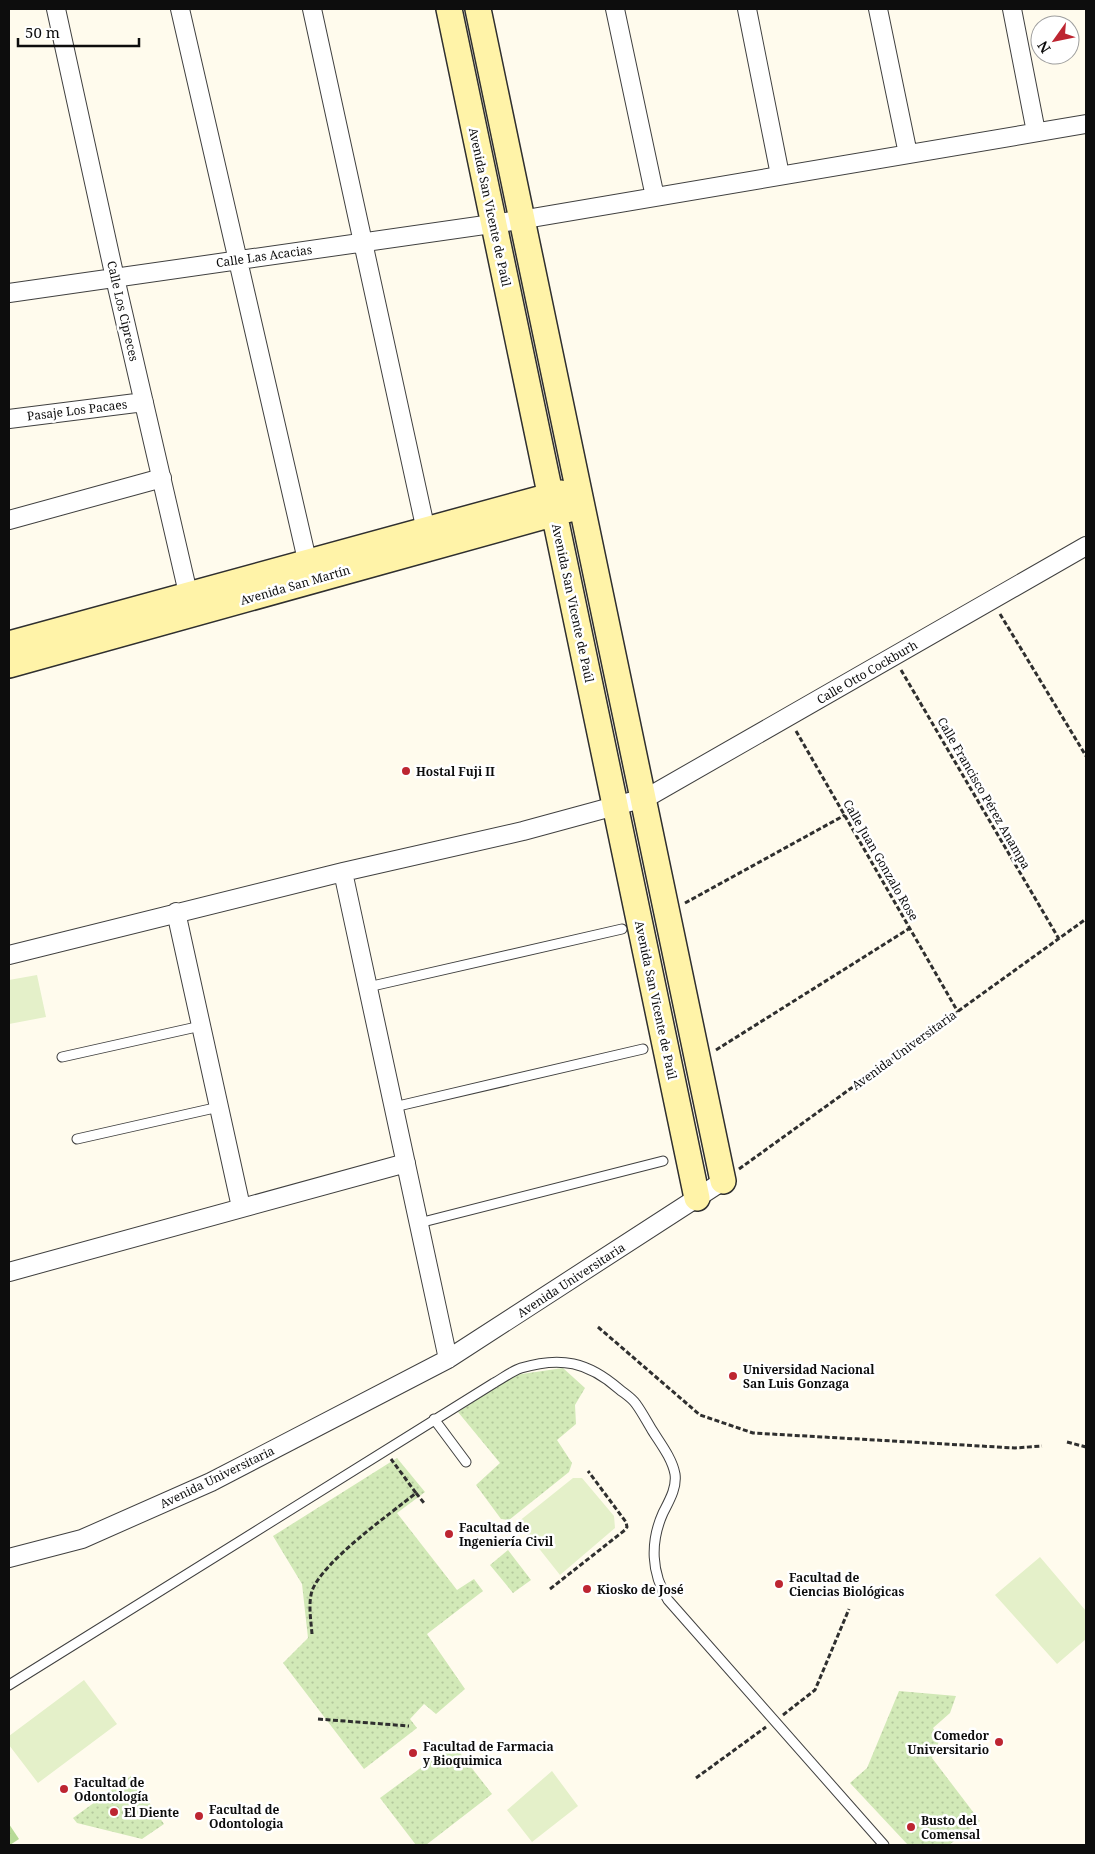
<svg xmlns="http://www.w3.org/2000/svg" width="1095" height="1854" viewBox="0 0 1095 1854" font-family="'Noto Serif',serif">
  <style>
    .green { fill: url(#green-dots) }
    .forest { fill: url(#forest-firs) }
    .pitch { fill: #e4f0c9 }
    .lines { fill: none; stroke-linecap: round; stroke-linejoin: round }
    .lane-casing { stroke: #404040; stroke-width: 11 }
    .street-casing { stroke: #404040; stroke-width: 20 }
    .secondary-casing { stroke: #2f2f2f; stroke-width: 28 }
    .path { stroke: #2f2f2f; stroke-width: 3; stroke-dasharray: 5 2.5; stroke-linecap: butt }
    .lane { stroke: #fff; stroke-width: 9 }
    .street { stroke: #fff; stroke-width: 18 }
    .secondary { stroke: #fff3a8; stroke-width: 25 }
    .poi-dot { fill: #bd2531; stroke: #fff; stroke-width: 2 }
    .labels { text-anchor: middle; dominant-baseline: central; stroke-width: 5; stroke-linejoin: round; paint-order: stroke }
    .street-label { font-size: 12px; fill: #0d0d0d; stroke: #fff }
    .poi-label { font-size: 12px; font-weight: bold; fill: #0d0d0d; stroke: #fff; text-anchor: start }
  </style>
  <defs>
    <pattern id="green-dots" width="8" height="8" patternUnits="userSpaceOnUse" patternTransform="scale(1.25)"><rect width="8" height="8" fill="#d2e9b7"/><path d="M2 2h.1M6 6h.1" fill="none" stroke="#b3c79c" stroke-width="1.8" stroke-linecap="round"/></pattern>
    <pattern id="forest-firs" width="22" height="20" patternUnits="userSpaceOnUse" patternTransform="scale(1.25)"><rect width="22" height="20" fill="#b7da96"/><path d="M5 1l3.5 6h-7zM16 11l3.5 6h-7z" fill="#9cba80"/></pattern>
  </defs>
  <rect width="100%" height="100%" fill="#fffbed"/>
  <path class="green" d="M 563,1368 L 585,1388 L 575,1405 L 576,1424 L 557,1440 L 572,1463 L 569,1472 L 509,1520 L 501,1519 L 476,1485 L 500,1463 L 458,1412 L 515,1375 Z
    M 397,1458 L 425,1492 L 397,1513 L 457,1590 L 474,1579 L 483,1591 L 427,1634 L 465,1689 L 436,1714 L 424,1704 L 410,1719 L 417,1728 L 364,1769 L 283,1663 L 308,1638 L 302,1584 L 273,1536 Z
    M 508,1550 L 531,1580 L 513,1593 L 490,1565 Z
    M 899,1691 L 956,1696 L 950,1713 L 933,1728 L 940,1739 L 932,1758 L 980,1821 L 949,1845 L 908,1845 L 850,1783 L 867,1768 Z
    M 453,1744 L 492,1794 L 426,1845 L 416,1845 L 380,1798 Z
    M 131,1776 L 164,1824 L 142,1839 L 77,1823 L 73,1818 Z"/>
  <path class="forest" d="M 9,1824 L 19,1839 L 10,1845 L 9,1845 Z"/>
  <path class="pitch" d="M 37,975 L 46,1017 L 9,1024 L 9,980 Z
    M 573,1478 L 582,1478 L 614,1516 L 615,1528 L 560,1575 L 518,1522 Z
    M 1040,1557 L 1086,1611 L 1086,1639 L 1057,1664 L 995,1595 Z
    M 84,1680 L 117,1724 L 38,1783 L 9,1745 L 9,1736 Z
    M 552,1771 L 578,1806 L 532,1842 L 507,1810 Z"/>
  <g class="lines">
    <g class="lane-casing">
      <path id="lane" d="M 368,987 L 622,929
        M 62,1057 L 201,1026
        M 394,1107 L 643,1049
        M 77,1139 L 219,1107
        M 419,1223 L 663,1161
        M 434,1419 L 466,1462
        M 9,1685 L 494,1383 C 503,1378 512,1371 521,1368 C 561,1356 588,1362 619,1389 C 625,1394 632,1398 636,1404 C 642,1412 647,1422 652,1430 C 660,1443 672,1458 675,1474 C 677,1488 669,1501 663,1513 C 650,1542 651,1573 668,1600 L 884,1845"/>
    </g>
    <g class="street-casing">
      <path id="street" d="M 56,9 L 115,278 L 191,606
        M 180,9 L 310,573
        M 312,9 L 428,540
        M 615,9 L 655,197
        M 747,9 L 780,175
        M 878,9 L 908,154
        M 1012,9 L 1036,132
        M 9,293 L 520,220 L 1086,124
        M 9,419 L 144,402
        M 9,520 L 162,478
        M 343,872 L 448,1359
        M 176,912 L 241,1207
        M 9,955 L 343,872 L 523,831 L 648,797 L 1086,546
        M 9,1272 L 406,1163
        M 9,1558 L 82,1539 L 211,1482 L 448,1359 L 723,1181"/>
    </g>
    <g class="secondary-casing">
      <path id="secondary" d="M 449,9 L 697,1198
        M 478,9 L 723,1181
        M 9,644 L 561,493
        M 9,665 L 570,509"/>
    </g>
    <path class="path" d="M 1000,614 L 1086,756
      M 901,670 L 1059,939
      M 796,731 L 958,1012
      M 685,903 L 845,815
      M 716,1050 L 910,928
      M 739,1169 L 1086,919
      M 598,1327 L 700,1415 L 753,1433 L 1015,1448 L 1042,1446
      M 1067,1442 L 1086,1447
      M 416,1493 L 424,1503
      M 550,1589 L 625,1530 L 627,1527 L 626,1522 L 588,1471
      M 312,1634 C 311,1621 308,1604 312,1591 C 322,1562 390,1514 416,1493 L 391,1459
      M 783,1715 L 815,1690 L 849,1609
      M 318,1719 L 409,1726
      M 696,1778 L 766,1727"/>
    <use href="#lane" class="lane"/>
    <use href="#street" class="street"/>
    <use href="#secondary" class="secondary"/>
  </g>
  <g class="poi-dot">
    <circle cx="406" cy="771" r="5"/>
    <circle cx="733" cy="1376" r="5"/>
    <circle cx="449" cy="1534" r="5"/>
    <circle cx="779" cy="1584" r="5"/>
    <circle cx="587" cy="1589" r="5"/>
    <circle cx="999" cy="1742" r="5"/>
    <circle cx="413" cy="1753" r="5"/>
    <circle cx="64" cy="1789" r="5"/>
    <circle cx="114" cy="1812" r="5"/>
    <circle cx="199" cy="1816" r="5"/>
    <circle cx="911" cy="1827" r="5"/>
  </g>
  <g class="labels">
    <g class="street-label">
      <text transform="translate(490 207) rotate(78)">Avenida San Vicente de Paúl</text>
      <text transform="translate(264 256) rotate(-8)">Calle Las Acacias</text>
      <text transform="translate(123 311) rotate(77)">Calle Los Cipreces</text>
      <text transform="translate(77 410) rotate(-7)">Pasaje Los Pacaes</text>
      <text transform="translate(295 585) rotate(-16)">Avenida San Martín</text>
      <text transform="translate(573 603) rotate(78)">Avenida San Vicente de Paúl</text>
      <text transform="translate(867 672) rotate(-30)">Calle Otto Cockburh</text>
      <text transform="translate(984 793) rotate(60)">Calle Francisco Pérez Anampa</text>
      <text transform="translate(881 860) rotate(60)">Calle Juan Gonzalo Rose</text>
      <text transform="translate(656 1000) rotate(78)">Avenida San Vicente de Paúl</text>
      <text transform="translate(904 1050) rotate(-36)">Avenida Universitaria</text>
      <text transform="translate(571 1280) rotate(-33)">Avenida Universitaria</text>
      <text transform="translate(217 1477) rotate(-26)">Avenida Universitaria</text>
    </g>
    <g class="poi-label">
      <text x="416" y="771">Hostal Fuji II</text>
      <text x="743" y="1369">Universidad Nacional<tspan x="743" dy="14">San Luis Gonzaga</tspan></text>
      <text x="459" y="1527">Facultad de<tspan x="459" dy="14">Ingeniería Civil</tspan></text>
      <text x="789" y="1577">Facultad de<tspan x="789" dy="14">Ciencias Biológicas</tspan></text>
      <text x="597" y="1589">Kiosko de José</text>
      <text x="989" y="1735" text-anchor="end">Comedor<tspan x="989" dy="14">Universitario</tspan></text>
      <text x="423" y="1746">Facultad de Farmacia<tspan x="423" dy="14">y Bioquimica</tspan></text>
      <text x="74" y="1782">Facultad de<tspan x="74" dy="14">Odontología</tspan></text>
      <text x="209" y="1809">Facultad de<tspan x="209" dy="14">Odontologia</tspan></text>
      <text x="124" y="1812">El Diente</text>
      <text x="921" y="1820">Busto del<tspan x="921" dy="14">Comensal</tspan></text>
    </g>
  </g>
  <rect width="1095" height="1854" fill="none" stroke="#0d0d0d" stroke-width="20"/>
  <g transform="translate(1055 40) rotate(237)"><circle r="24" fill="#ffffff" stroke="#9e9e9e"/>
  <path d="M0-4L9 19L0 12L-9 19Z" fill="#bd2531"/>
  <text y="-8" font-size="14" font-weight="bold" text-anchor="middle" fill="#0d0d0d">N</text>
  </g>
  <path d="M18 38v8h121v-8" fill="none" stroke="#0d0d0d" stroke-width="2.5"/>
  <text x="25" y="38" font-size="15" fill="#0d0d0d" stroke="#ffffff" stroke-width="4" paint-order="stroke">50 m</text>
</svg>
